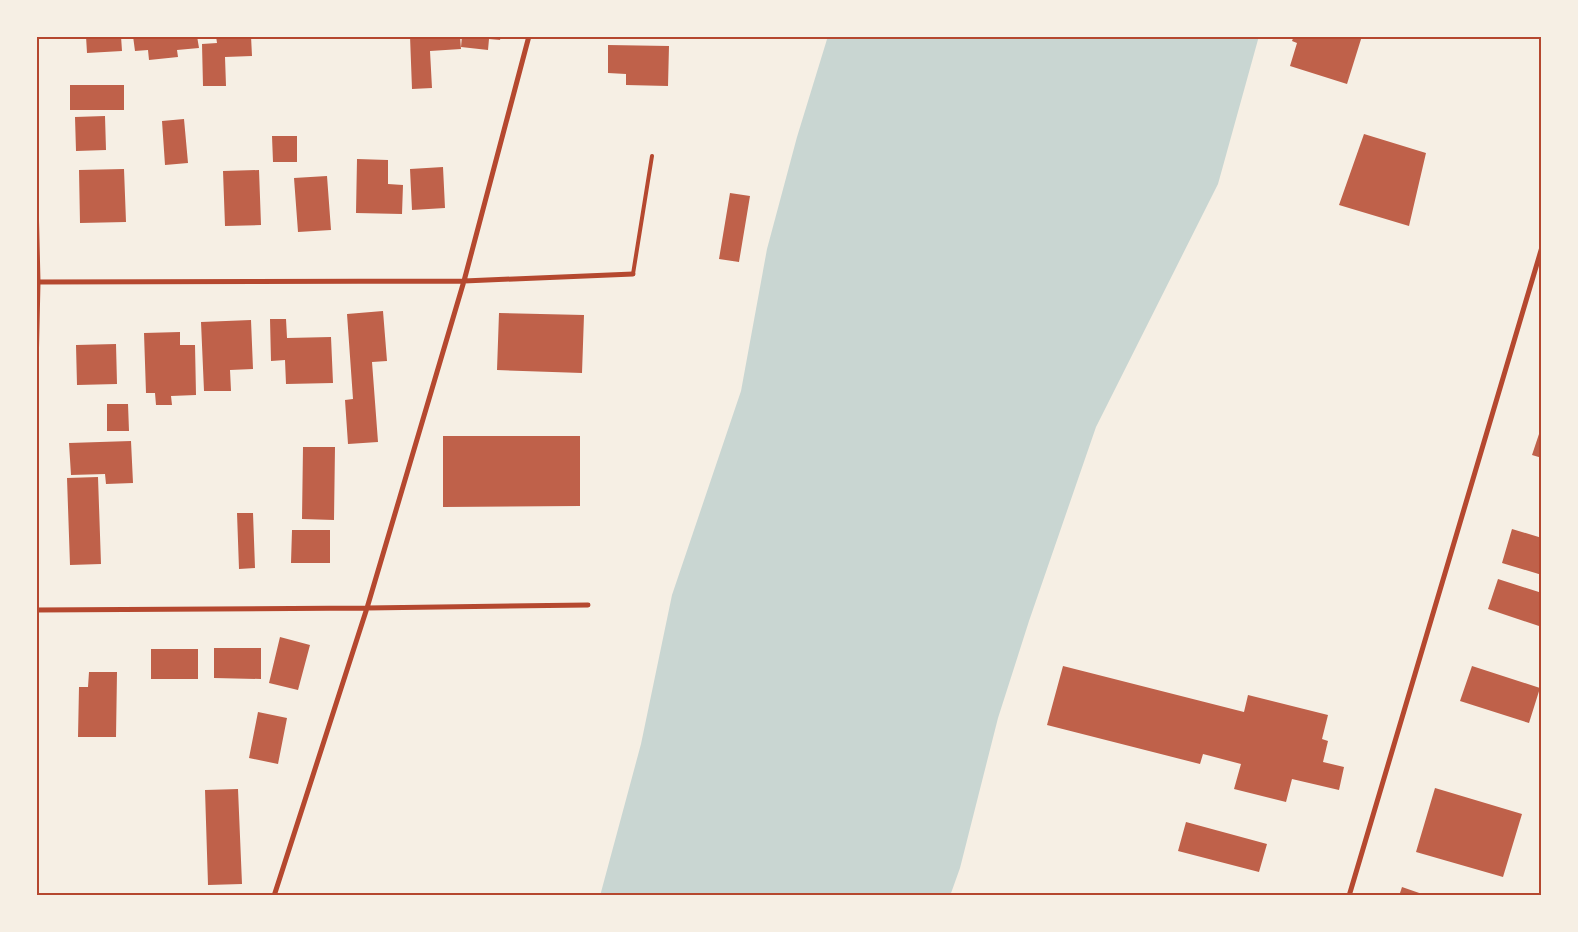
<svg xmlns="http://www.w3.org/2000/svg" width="1578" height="932" viewBox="0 0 1578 932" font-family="'Libre Baskerville',serif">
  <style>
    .water { fill: #c9d6d2 }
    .building { fill: #bf614a }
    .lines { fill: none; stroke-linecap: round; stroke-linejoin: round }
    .service { stroke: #b5482f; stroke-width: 4 }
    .minor { stroke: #b5482f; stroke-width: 5 }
    .neatline { fill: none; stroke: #b5482f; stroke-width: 2 }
  </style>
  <rect width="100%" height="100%" fill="#f6efe4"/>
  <path class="water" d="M 828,36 L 1259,36 L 1218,184 L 1096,427 L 1029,621 L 998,718 L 960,868 L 950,896 L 600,896 L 641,744 L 672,595 L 741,391 L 767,249 L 797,137 Z"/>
  <path class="building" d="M 86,36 L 121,36 L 122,51 L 87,53 Z
    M 133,36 L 197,36 L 199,48 L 177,50 L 178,57 L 149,60 L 148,50 L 135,51 Z
    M 216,36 L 251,36 L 252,56 L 225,57 L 226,86 L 203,86 L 202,44 L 217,43 Z
    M 410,36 L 460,36 L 461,49 L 430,51 L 432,88 L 412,89 Z
    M 462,36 L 501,36 L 500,40 L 489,39 L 488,50 L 461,47 Z
    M 625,36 L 642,36 L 642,38 L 625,39 Z
    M 1294,36 L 1362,36 L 1347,84 L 1290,66 L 1297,43 L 1292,41 Z
    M 608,45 L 669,46 L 668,86 L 626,85 L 626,74 L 608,73 Z
    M 70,85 L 124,85 L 124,110 L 70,110 Z
    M 105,116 L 106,150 L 76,151 L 75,117 Z
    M 184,119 L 188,163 L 165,165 L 162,121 Z
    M 1364,134 L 1426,153 L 1409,226 L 1339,205 Z
    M 272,136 L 297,136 L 297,162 L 273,162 Z
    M 357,159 L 388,160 L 388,184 L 403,185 L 402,214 L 356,213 Z
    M 443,167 L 445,208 L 412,210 L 410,169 Z
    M 124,169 L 126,222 L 80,223 L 79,170 Z
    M 259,170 L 261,225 L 225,226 L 223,171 Z
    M 327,176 L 331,230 L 298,232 L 294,178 Z
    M 730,193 L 750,196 L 739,262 L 719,259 Z
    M 383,311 L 387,361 L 372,362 L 378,442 L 348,444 L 345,400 L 353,399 L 347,314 Z
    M 499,313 L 584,315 L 582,373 L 497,370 Z
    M 270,319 L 286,319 L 287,338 L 331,337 L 333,383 L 286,384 L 285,360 L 271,361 Z
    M 251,320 L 253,369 L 230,370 L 231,391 L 204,391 L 201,322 Z
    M 180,332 L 180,345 L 195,345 L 196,395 L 171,396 L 172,405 L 156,405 L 155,393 L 146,393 L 144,333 Z
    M 116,344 L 117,384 L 77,385 L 76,345 Z
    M 107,404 L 128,404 L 129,431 L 107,431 Z
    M 1541,428 L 1542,428 L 1542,458 L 1532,455 Z
    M 443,436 L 580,436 L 580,506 L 443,507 Z
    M 131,441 L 133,483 L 106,484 L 105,474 L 71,475 L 69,443 Z
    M 303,447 L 335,447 L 334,520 L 302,519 Z
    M 98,477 L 101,564 L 70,565 L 67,478 Z
    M 237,513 L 253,513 L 255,568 L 239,569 Z
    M 1512,529 L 1542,538 L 1542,575 L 1502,563 Z
    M 292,530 L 330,530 L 330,563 L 291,563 Z
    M 1498,579 L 1542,593 L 1542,627 L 1488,609 Z
    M 280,637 L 310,645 L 298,690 L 269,683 Z
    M 214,648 L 261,648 L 261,679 L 214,678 Z
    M 151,649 L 198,649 L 198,679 L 151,679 Z
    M 1063,666 L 1244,712 L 1248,695 L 1328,715 L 1322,739 L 1328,741 L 1323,762 L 1344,767 L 1339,790 L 1292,779 L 1286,802 L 1234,789 L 1241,764 L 1203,754 L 1200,764 L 1047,725 Z
    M 1472,666 L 1540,688 L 1529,723 L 1460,701 Z
    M 89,672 L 117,672 L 116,737 L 78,737 L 79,687 L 88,687 Z
    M 258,712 L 287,718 L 278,764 L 249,758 Z
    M 1435,788 L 1522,814 L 1503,877 L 1416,852 Z
    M 238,789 L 242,884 L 208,885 L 205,790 Z
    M 1186,822 L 1267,844 L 1259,872 L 1178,851 Z
    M 1402,887 L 1425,895 L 1425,896 L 1399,896 Z"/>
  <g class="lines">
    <path class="service" d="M 633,274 L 652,156"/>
    <path class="minor" d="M 36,200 L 38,282 L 36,370
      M 36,282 L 464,281 L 633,274
      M 36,610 L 367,608 L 588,605
      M 274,896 L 367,608 L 464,281 L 529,36
      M 1349,896 L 1542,247"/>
  </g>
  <rect width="1578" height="932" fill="none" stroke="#f6efe4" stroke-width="75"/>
  <rect x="38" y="38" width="1502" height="856" class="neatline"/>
</svg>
